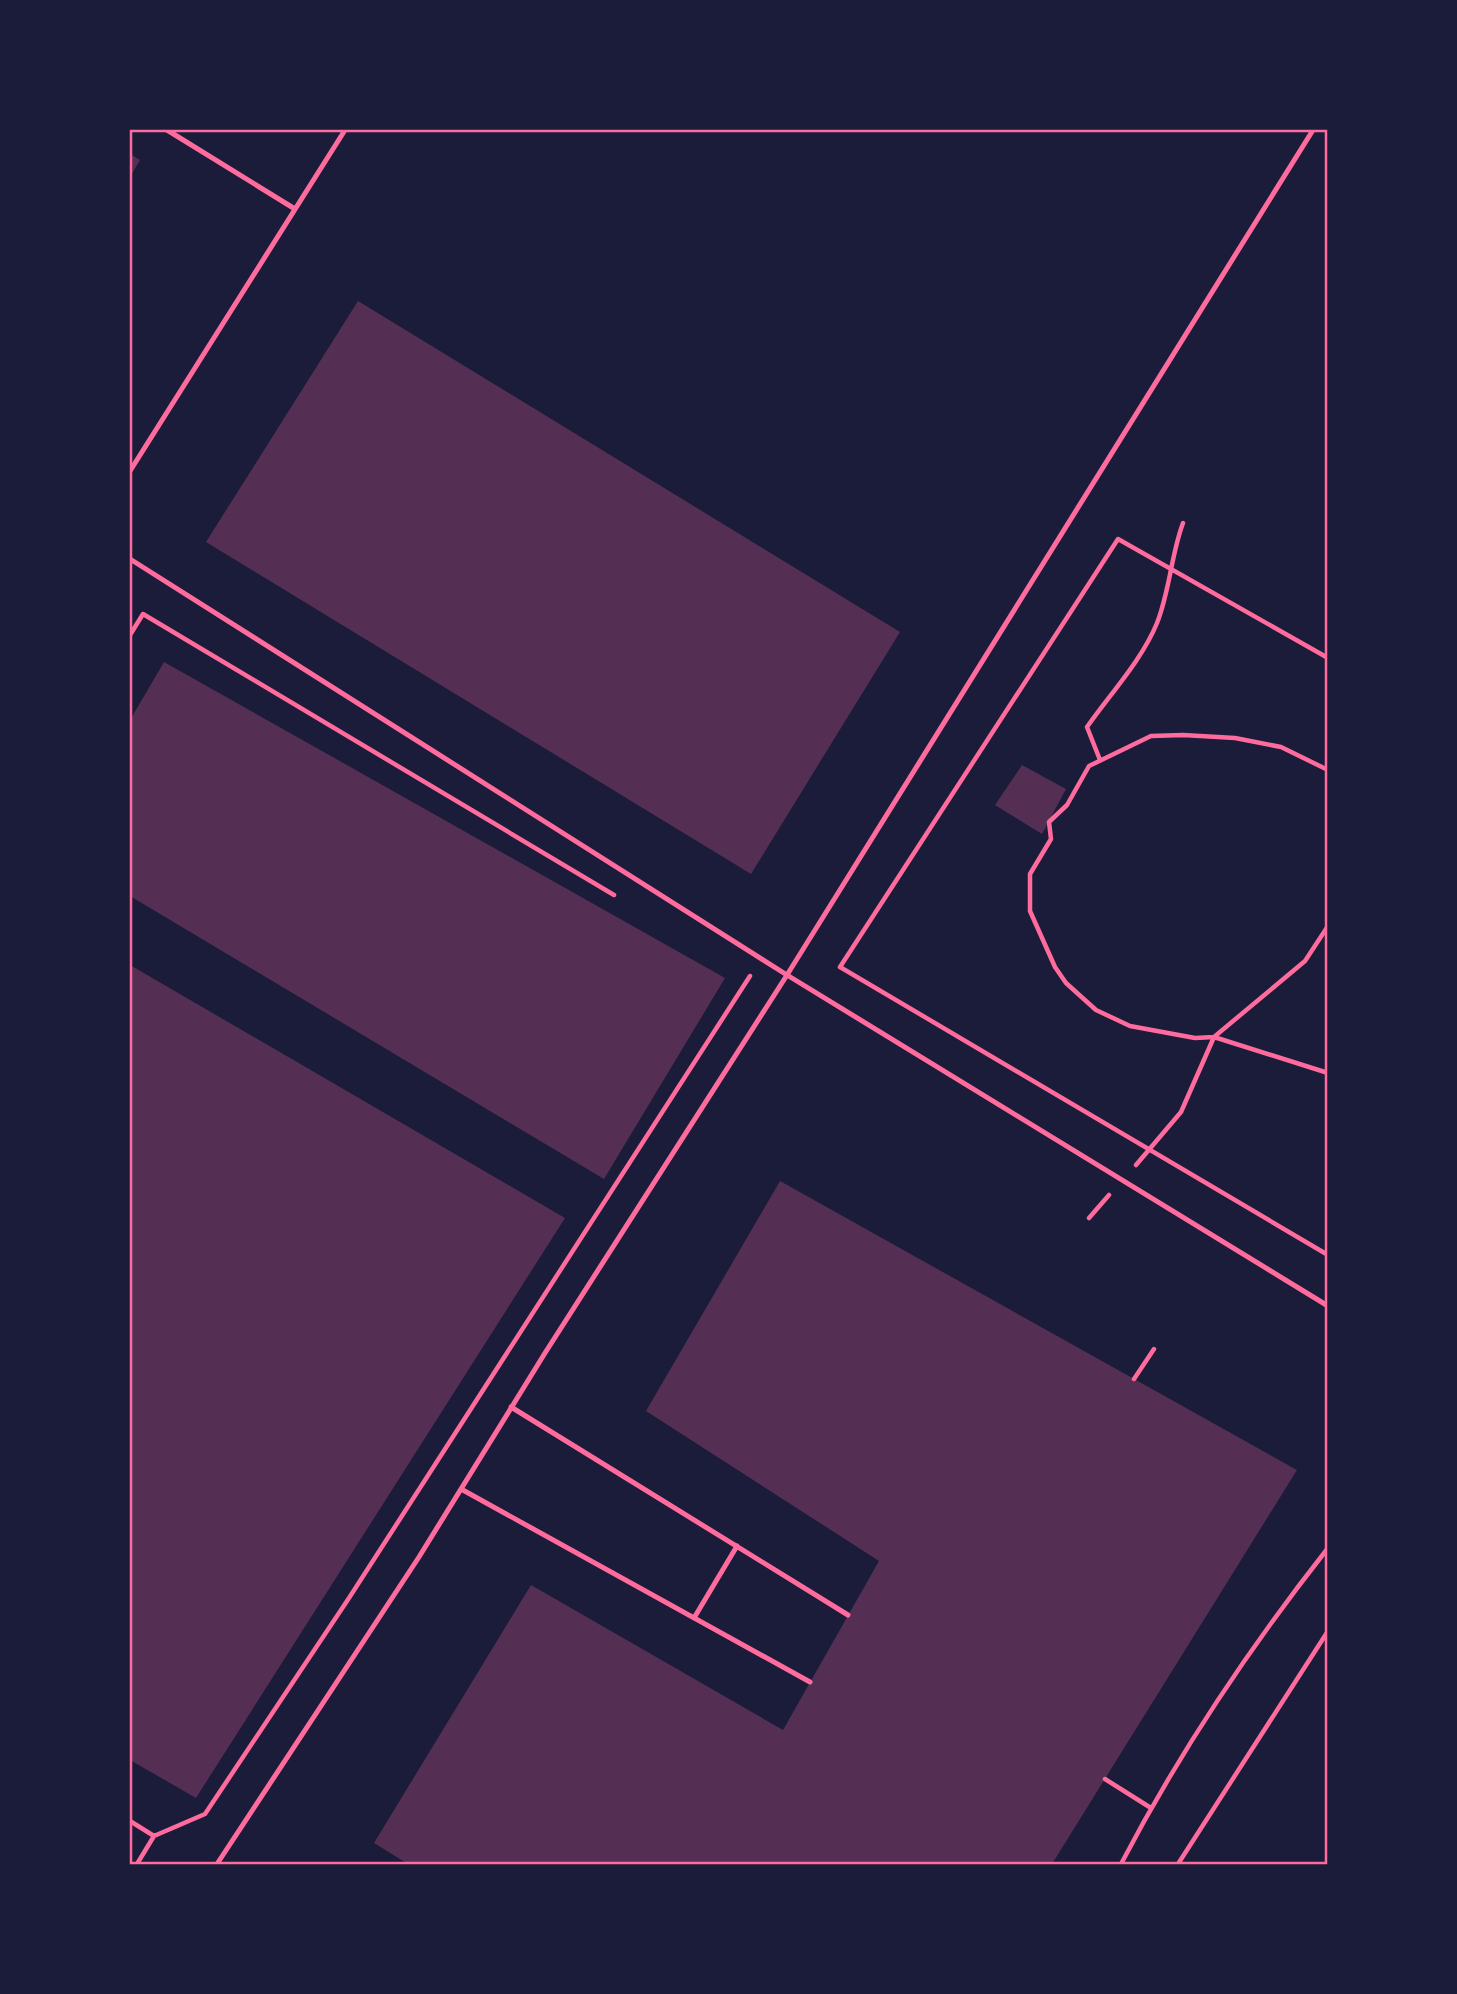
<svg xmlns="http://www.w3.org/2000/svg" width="1457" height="1994" viewBox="0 0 1457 1994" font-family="'PT Serif',serif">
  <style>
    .building { fill: #542f53 }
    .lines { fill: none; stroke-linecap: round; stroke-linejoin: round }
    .path { stroke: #ff6b9d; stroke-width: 4.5 }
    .service { stroke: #ff6b9d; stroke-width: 5 }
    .neatline { fill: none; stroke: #ff6b9d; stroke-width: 2.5 }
  </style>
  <rect width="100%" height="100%" fill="#1b1b3a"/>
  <path class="building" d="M 130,154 L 140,160 L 130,177 Z
    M 358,301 L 900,632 L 751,874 L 206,542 Z
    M 164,662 L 725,978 L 604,1179 L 130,896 L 130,720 Z
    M 1022,765 L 1066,789 L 1042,834 L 995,805 Z
    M 130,965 L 565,1218 L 196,1798 L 130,1760 Z
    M 780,1181 L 1297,1470 L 1052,1864 L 408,1864 L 374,1843 L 531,1585 L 783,1730 L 879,1561 L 646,1411 Z"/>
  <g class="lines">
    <path class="path" d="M 130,635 L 143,614 L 614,895
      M 1328,658 L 1118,539 L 840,967 L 1328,1255
      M 1100,760 L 1087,727 C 1110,694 1142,660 1157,623 C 1170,590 1171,555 1183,523
      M 1328,770 L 1281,747 L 1235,738 L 1183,735 L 1151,736 L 1089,766 L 1067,805 L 1049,822 L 1051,839 L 1030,874 L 1030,911 L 1055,967 L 1066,983 L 1096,1010 L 1130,1026 L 1195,1038 L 1214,1037 L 1328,1073
      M 1136,1165 L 1181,1112 L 1214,1037 L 1305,961 L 1328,926
      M 1089,1218 L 1109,1195
      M 1134,1379 L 1154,1349
      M 1105,1779 L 1151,1808
      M 130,1821 L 154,1836 L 137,1864
      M 154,1836 L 205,1814 L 349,1598 L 750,976
      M 1121,1864 C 1179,1753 1250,1647 1328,1548
      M 1178,1864 L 1328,1631"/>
    <path class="service" d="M 167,130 L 295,209
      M 130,471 L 345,130
      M 130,559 L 787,975 L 1328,1306
      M 511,1407 L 848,1615
      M 461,1489 L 810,1682
      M 694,1618 L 737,1546
      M 217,1864 L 419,1557 L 545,1353 L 787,975 L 1313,130"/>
  </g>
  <rect width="1457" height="1994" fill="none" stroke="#1b1b3a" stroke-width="262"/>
  <rect x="131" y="131" width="1195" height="1732" class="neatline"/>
</svg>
